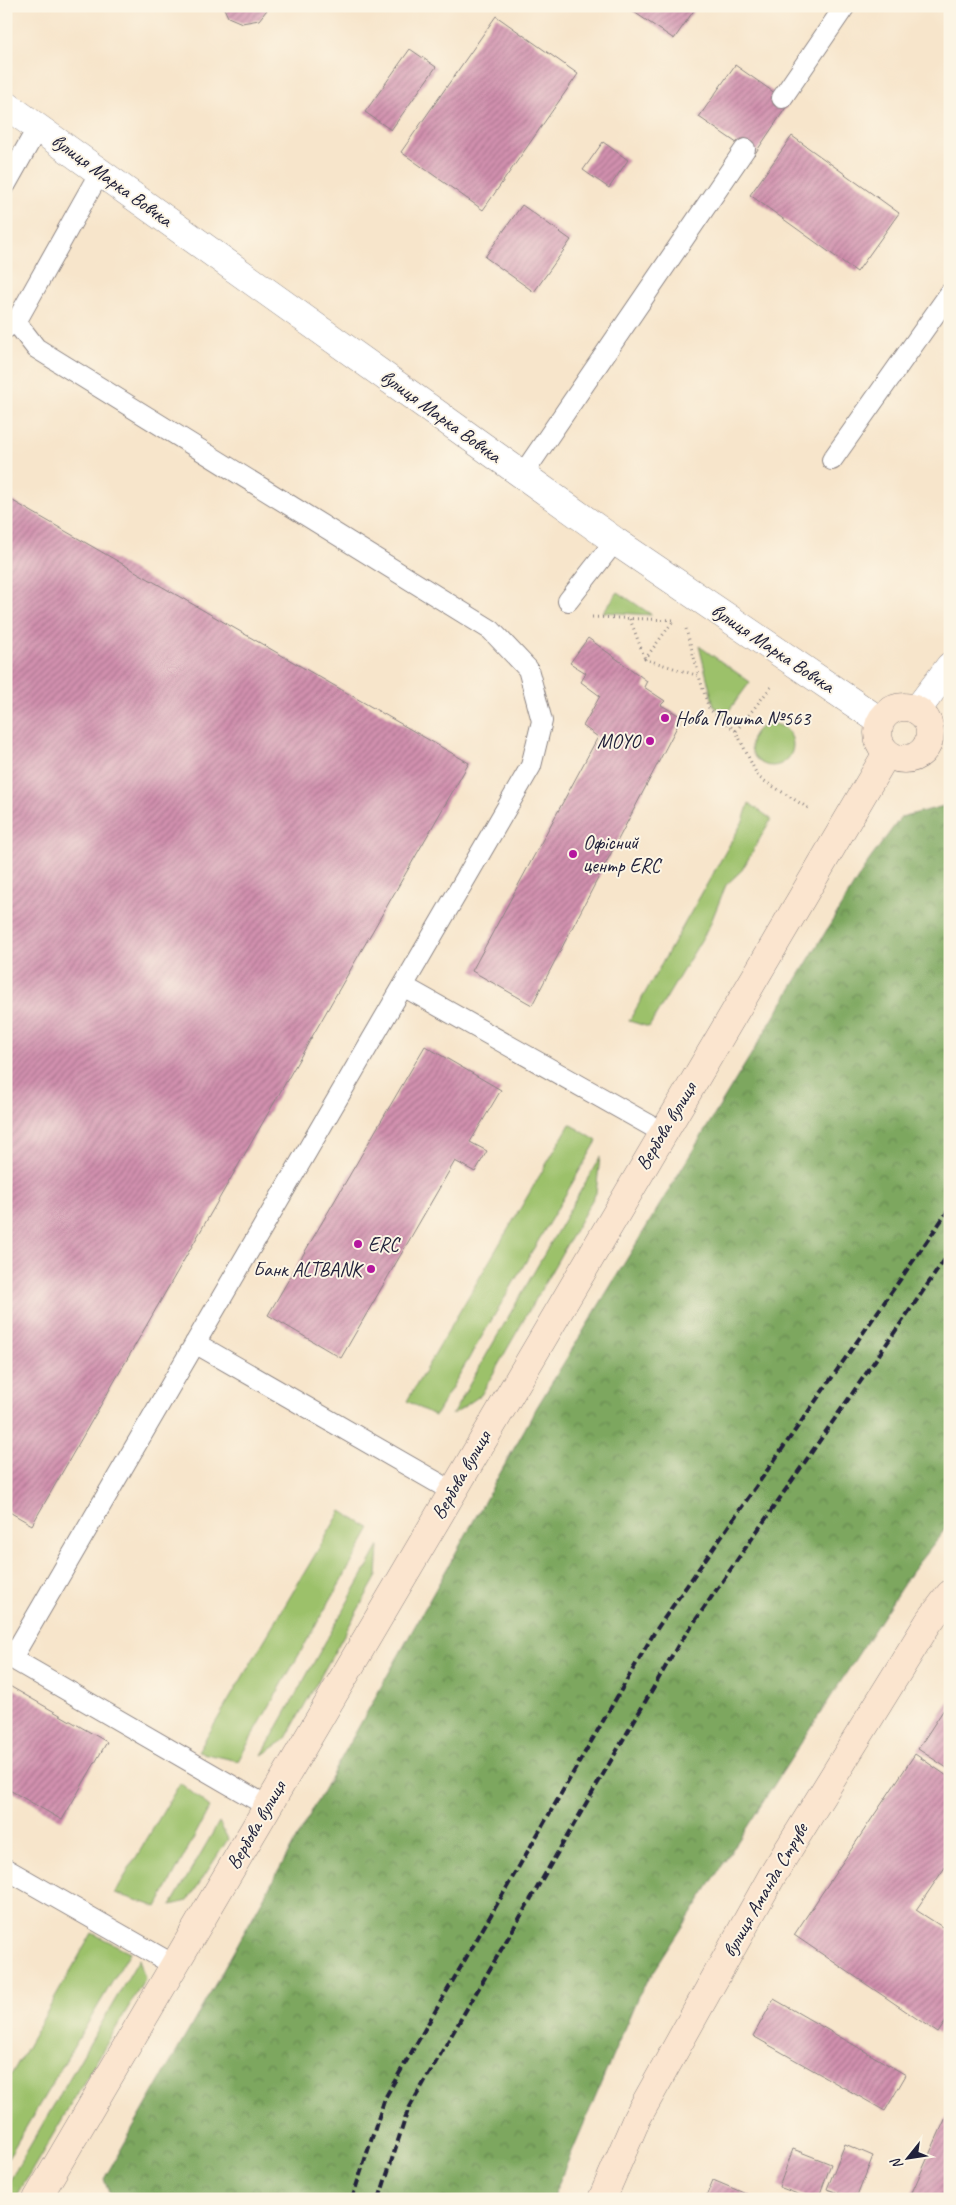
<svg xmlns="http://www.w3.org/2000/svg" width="956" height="2205" viewBox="0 0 956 2205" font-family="Caveat,sans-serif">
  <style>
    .green { fill: #9cc16b; stroke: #5f7253 }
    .forest { fill: url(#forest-crowns); stroke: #50644d }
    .building { fill: url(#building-hatch) }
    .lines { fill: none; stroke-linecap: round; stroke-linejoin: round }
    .lane-casing { stroke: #8c8483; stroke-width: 22 }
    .street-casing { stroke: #8c8483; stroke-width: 29 }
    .secondary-casing { stroke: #8c8483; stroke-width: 29 }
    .path { stroke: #8c8483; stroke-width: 3; stroke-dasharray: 1 4; stroke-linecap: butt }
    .lane { stroke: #fff; stroke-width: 20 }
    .street { stroke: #fff; stroke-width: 28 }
    .secondary { stroke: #fbe5cf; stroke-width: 28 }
    .rail { stroke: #22223b; stroke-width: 4; stroke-dasharray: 8 4; stroke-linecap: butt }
    .poi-dot { fill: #b5179e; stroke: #fcf5e5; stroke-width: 2 }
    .labels { text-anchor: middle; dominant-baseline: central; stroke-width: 4; stroke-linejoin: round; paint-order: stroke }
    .street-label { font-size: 20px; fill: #22223b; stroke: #fcf5e5 }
    .poi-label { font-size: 20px; fill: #22223b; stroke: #fcf5e5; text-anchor: start }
  </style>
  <defs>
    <pattern id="forest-crowns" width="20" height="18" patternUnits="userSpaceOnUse" patternTransform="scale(1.25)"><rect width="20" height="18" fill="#7da75f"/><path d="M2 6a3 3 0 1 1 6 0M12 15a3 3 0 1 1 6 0" fill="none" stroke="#668850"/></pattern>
    <pattern id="building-hatch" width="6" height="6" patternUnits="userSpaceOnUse" patternTransform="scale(1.25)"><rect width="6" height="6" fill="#d190ae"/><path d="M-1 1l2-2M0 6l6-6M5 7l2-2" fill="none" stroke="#a9758f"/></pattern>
  </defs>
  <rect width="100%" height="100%" fill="#fcf5e5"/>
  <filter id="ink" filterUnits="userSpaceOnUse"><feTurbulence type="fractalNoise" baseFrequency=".02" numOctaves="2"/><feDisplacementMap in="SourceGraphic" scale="10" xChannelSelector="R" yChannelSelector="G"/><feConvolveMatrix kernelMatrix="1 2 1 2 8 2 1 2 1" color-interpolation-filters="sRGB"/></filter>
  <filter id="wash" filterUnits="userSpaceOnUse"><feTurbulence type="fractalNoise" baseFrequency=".0096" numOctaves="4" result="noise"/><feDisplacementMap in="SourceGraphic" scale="20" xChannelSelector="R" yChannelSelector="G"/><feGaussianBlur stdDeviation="1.12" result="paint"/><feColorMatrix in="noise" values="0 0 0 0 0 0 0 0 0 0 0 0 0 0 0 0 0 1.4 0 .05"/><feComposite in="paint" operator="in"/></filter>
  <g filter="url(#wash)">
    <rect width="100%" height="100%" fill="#f7e5cb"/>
    <path class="green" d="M 618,592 L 652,615 L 603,612 Z
      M 699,646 L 750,682 L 725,716 L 714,706 Z
      M751 745a21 21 0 1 1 42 0a21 21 0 1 1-42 0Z
      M 749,803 L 771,819 L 742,870 L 726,885 L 709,927 L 649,1027 L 629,1021 L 743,821 Z
      M 570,1124 L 597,1141 L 435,1416 L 407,1401 Z
      M 600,1157 L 596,1193 L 481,1395 L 452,1415 Z
      M 341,1511 L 371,1529 L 238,1761 L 198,1752 Z
      M 379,1546 L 377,1576 L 285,1740 L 262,1755 Z
      M 180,1783 L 210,1807 L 157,1907 L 115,1893 Z
      M 219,1822 L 228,1839 L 188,1901 L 171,1905 Z
      M 92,1933 L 130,1952 L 6,2161 L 6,2084 Z
      M 139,1959 L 145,1979 L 15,2199 L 6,2199 L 6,2187 Z"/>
    <path class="forest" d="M 944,806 L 950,807 L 950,1523 L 912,1571 L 638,1996 L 552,2199 L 111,2199 L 104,2179 L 221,1974 L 537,1407 L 868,862 L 901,817 Z"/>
    <g id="blocks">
      <path class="building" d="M 223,6 L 270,6 L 259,20 L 242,23 L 228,17 Z
        M 625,6 L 697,6 L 674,39 Z
        M 496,16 L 578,74 L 483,210 L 401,152 Z
        M 410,49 L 436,67 L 391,130 L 365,112 Z
        M 735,65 L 789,103 L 754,155 L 699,117 Z
        M 792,136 L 899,213 L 857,272 L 750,195 Z
        M 603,142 L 628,160 L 609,188 L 583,170 Z
        M 522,205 L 571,240 L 534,292 L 485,257 Z
        M 6,497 L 469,763 L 32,1525 L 6,1510 Z
        M 588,638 L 647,681 L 644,687 L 665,701 L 661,705 L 682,717 L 532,1005 L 472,971 L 598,737 L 583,726 L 600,696 L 581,682 L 586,673 L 570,663 Z
        M 425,1046 L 501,1090 L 470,1142 L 487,1151 L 475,1172 L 455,1161 L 341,1358 L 268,1315 Z
        M 6,1684 L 107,1742 L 62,1820 L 6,1788 Z
        M 950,1700 L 950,1770 L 918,1749 Z
        M 915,1754 L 950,1778 L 950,1860 L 916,1910 L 950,1932 L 950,2015 L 938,2033 L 794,1935 Z
        M 774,1999 L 906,2075 L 885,2111 L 753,2036 Z
        M 948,2113 L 950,2114 L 950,2199 L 909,2199 Z
        M 845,2144 L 873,2156 L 856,2199 L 827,2189 Z
        M 793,2149 L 831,2164 L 818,2199 L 811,2199 L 779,2187 Z
        M 713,2180 L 758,2199 L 705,2199 Z"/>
    </g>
  </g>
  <g filter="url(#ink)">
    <use href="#blocks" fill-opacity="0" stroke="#8c8483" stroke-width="1"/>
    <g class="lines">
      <g class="lane-casing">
        <path id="lane" d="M 782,98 L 845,6
          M 6,184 L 38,127
          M 6,328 L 16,322 L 100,172
          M 832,460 L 950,293
          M 523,474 L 745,149
          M 568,601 L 615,541
          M 403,986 L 662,1132
          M 195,1343 L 452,1491
          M 6,1655 L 267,1806
          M 12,1658 L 531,766 L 542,721 L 528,669 L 491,630 L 36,348 L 16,322
          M 6,1869 L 174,1965"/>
      </g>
      <g class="street-casing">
        <path id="street" d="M 6,105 L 615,541 L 880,721
          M 917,710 L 950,666"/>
      </g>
      <g class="secondary-casing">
        <path id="secondary" d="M878 733a26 26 0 1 1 52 0a26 26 0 1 1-52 0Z
          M 37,2199 L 887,753
          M 602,2199 L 637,2118 L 772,1876 L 928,1623 L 950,1594"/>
      </g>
      <path class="path" d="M 592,617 L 674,620 L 645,659 L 699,676 L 709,709 L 736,731
        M 630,619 L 645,659
        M 686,629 L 699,675
        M 771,687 L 736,731 L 758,777 L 808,808"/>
      <use href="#lane" class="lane"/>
      <use href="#street" class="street"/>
      <use href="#secondary" class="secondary"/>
      <path class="rail" d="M 352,2199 L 385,2098 L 654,1633 L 950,1208
        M 379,2199 L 408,2110 L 677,1647 L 950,1252"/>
    </g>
  </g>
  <g class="poi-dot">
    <circle cx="665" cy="718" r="5"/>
    <circle cx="650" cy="741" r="5"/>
    <circle cx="573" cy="854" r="5"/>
    <circle cx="358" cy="1244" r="5"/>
    <circle cx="371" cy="1269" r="5"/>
  </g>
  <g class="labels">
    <g class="street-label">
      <text transform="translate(112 180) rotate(36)">вулиця Марка Вовчка</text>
      <text transform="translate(441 416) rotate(36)">вулиця Марка Вовчка</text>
      <text transform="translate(773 648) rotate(34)">вулиця Марка Вовчка</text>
      <text transform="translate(666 1126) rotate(-59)">Вербова вулиця</text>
      <text transform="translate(461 1475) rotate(-60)">Вербова вулиця</text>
      <text transform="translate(256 1825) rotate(-60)">Вербова вулиця</text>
      <text transform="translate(765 1890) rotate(-60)">вулиця Аманда Струве</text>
    </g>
    <g class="poi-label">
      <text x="675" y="718">Нова Пошта №563</text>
      <text x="640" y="741" text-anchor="end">MOYO</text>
      <text x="583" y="842">Офісний<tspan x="583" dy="23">центр ERC</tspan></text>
      <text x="368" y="1244">ERC</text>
      <text x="361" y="1269" text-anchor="end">Банк ALTBANK</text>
    </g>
  </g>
  <rect width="956" height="2205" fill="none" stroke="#fcf5e5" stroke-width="25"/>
  <g transform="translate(908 2158) rotate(240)" stroke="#fcf5e5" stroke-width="4" paint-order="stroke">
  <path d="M0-4L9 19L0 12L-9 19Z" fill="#22223b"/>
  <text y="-8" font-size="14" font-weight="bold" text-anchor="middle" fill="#22223b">N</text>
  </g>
</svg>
